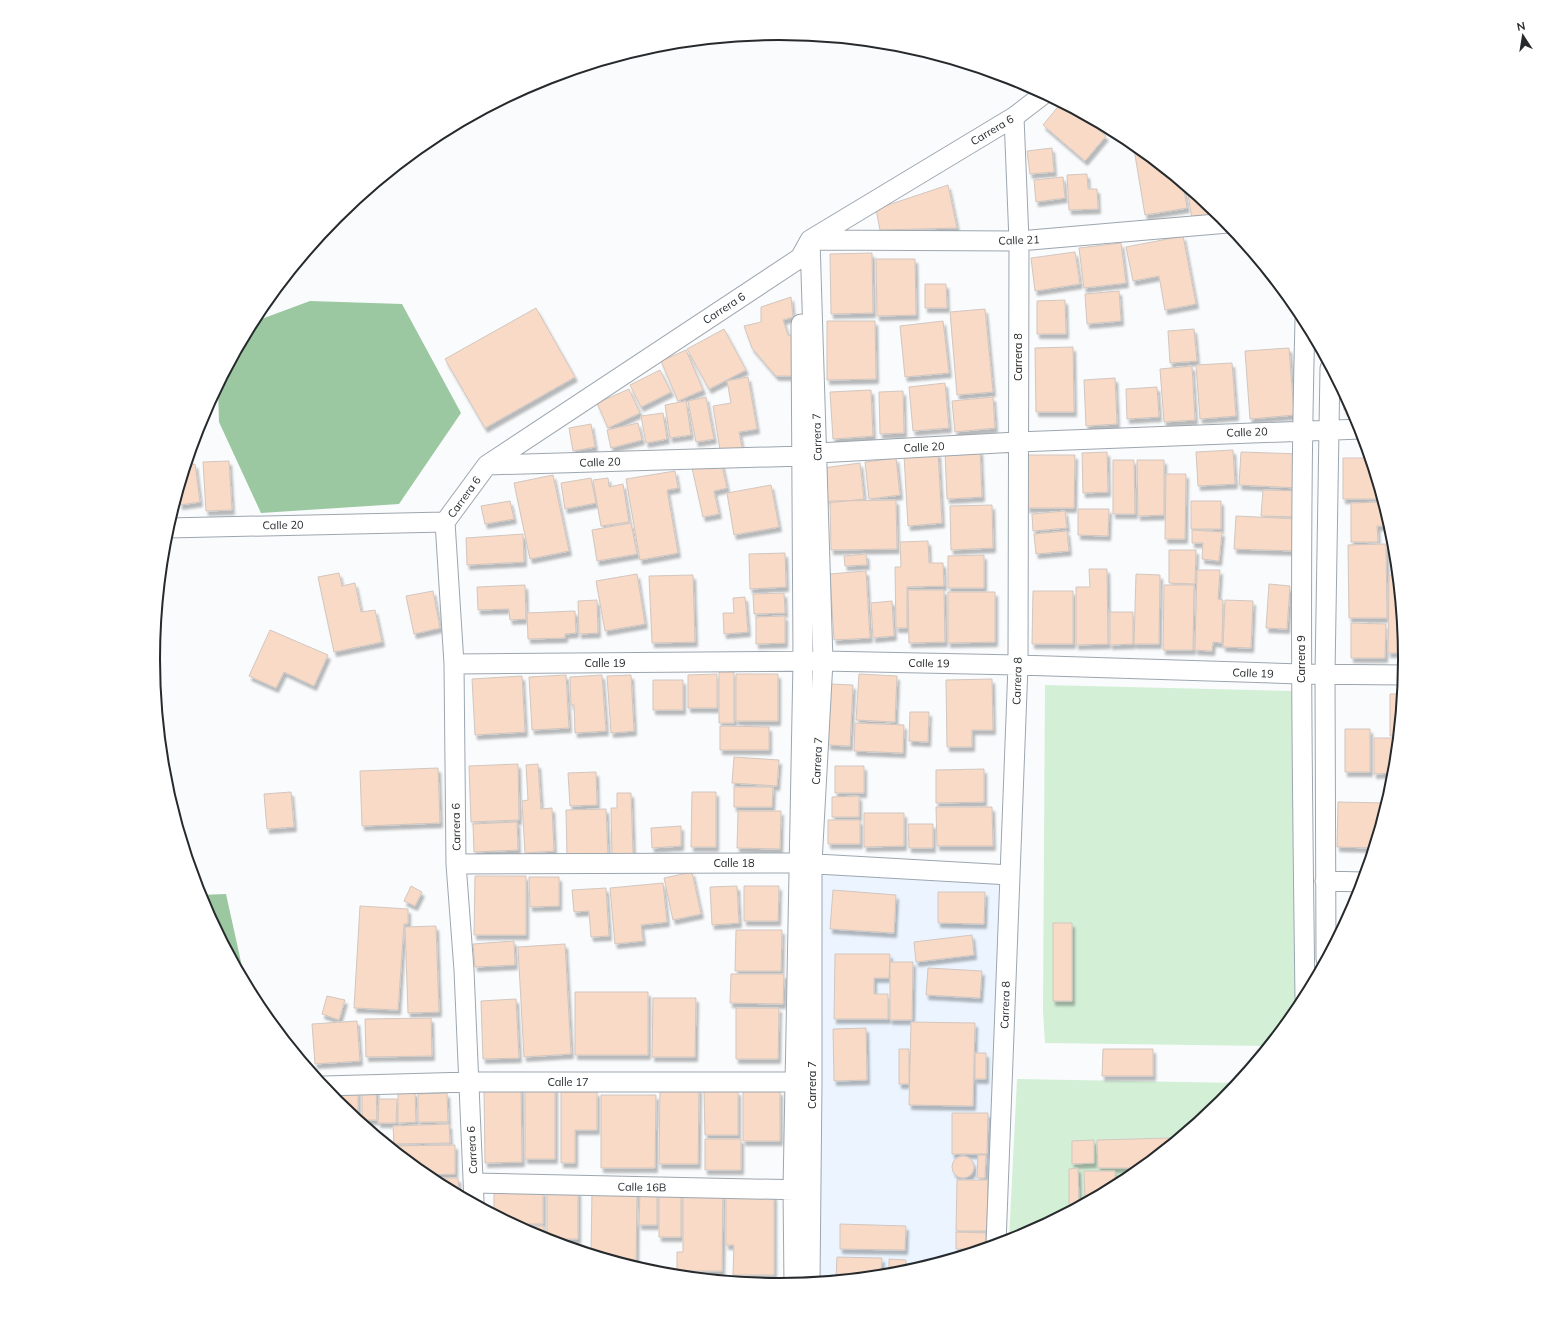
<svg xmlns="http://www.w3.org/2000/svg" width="1559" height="1318" viewBox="0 0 1559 1318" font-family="Mulish,sans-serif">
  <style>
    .built { fill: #ecf5ff }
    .green { fill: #d3efd6 }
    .forest { fill: #9bc8a1 }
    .building { fill: #f8dac6; stroke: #d2c6bf; filter: url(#shadow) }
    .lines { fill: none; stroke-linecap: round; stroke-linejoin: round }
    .minor-casing { stroke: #9da6af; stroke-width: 21 }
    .minor { stroke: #fff; stroke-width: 19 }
    .labels { text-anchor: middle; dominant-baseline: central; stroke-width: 3; stroke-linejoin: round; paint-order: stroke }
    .street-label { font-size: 11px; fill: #262a2d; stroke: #fff }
    .rim { fill: none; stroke: #262a2d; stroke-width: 2 }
  </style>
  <defs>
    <filter id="shadow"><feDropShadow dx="2.5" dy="4.5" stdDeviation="1" flood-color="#0004"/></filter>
  </defs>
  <rect width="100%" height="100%" fill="#f9fbfd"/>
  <path class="built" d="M 818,869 L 1011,872 L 1000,1243 L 901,1273 L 815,1281 Z"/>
  <path class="green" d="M 1045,685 L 1293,691 L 1295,1013 L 1268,1046 L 1045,1043 L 1043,1011 Z
    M 1017,1079 L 1238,1083 L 1222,1102 L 1170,1145 L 1169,1138 L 1097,1140 L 1098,1168 L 1142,1168 L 1127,1180 L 1019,1237 L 1009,1240 Z"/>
  <path class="forest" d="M 310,301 L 402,304 L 461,413 L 399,504 L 261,513 L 219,422 L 218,389 L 253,322 Z
    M 226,894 L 245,980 L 200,895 Z"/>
  <path class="building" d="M 1061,103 L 1075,111 L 1106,136 L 1085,161 L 1043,125 Z
    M 1133,143 L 1183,184 L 1187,208 L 1145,215 Z
    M 1052,148 L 1054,172 L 1030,174 L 1027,151 Z
    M 1087,174 L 1088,189 L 1097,189 L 1098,209 L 1069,210 L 1067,175 Z
    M 1063,177 L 1065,198 L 1036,202 L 1034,180 Z
    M 948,185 L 957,228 L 880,230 L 876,209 Z
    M 1187,188 L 1220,215 L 1192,219 Z
    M 1183,236 L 1196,304 L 1165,310 L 1159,276 L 1133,281 L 1126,247 Z
    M 1121,243 L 1126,283 L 1084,288 L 1079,248 Z
    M 1075,252 L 1080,284 L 1035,291 L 1031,258 Z
    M 872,253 L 873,313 L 831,314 L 830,254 Z
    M 876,259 L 915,259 L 916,315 L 877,316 Z
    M 925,284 L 946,284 L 947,308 L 925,308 Z
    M 1119,291 L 1121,321 L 1087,324 L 1085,294 Z
    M 791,297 L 793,317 L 783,320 L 788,335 L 794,337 L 793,376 L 776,376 L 752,348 L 744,326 L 761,322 L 761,307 Z
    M 1065,300 L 1066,334 L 1037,334 L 1037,301 Z
    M 536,308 L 575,377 L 485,428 L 445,359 Z
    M 985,309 L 993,392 L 957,395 L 950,312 Z
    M 827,321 L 875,321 L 876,379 L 827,380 Z
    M 943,321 L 949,373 L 905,377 L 900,326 Z
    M 724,329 L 746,370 L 709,389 L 687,349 Z
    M 1194,329 L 1197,361 L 1170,363 L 1168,331 Z
    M 1073,347 L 1074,412 L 1036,412 L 1035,348 Z
    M 1289,348 L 1294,415 L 1250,419 L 1245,351 Z
    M 686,350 L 703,390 L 678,401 L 661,361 Z
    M 1232,363 L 1236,416 L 1200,419 L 1196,365 Z
    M 1192,366 L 1195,420 L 1164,422 L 1160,369 Z
    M 660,370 L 671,392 L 641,407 L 630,385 Z
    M 748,377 L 757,429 L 739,432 L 743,452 L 721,456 L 713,406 L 731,403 L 727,381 Z
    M 1115,378 L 1117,424 L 1086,426 L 1084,380 Z
    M 945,383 L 949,428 L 913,431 L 909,387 Z
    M 1157,387 L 1159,417 L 1127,419 L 1126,389 Z
    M 629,389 L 640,413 L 608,428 L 597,403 Z
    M 871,390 L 873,436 L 833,439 L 830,392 Z
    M 903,391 L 904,433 L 880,434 L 879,392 Z
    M 1344,394 L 1353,410 L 1344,410 Z
    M 706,397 L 714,439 L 696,442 L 688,401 Z
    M 993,397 L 995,428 L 955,432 L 952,401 Z
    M 686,401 L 691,435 L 670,438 L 665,405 Z
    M 663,413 L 667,439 L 646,443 L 641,416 Z
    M 638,423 L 642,440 L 611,448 L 607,430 Z
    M 591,424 L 595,447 L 573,451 L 569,428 Z
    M 980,450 L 982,497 L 947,499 L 945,452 Z
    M 1233,450 L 1235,484 L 1198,486 L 1196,452 Z
    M 1107,452 L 1108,492 L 1083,493 L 1082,453 Z
    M 1241,452 L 1300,454 L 1298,488 L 1239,485 Z
    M 938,453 L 942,523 L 908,526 L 904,455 Z
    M 1028,455 L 1075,455 L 1074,508 L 1027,508 Z
    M 896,458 L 900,495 L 869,499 L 865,462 Z
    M 1343,458 L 1370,458 L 1382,499 L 1343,499 Z
    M 1113,460 L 1134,460 L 1135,514 L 1113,514 Z
    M 1137,460 L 1164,460 L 1164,515 L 1138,516 Z
    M 229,461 L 232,510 L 206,511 L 203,462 Z
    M 721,461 L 727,488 L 714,491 L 719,514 L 703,517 L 692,468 Z
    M 860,463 L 864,499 L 828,503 L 823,468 Z
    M 195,464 L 200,502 L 180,505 L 179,493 L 187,465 Z
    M 675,471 L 678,488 L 667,490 L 678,553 L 640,560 L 626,479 Z
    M 1166,474 L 1186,474 L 1185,539 L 1165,539 Z
    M 553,475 L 569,551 L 530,559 L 514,483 Z
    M 591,478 L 596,503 L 565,509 L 561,483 Z
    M 608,478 L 609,487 L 623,484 L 629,522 L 601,526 L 593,480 Z
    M 771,485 L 779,527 L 734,535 L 727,493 Z
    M 1263,490 L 1300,491 L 1298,517 L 1261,516 Z
    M 896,500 L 897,549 L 831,550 L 830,501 Z
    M 510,501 L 514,519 L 485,524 L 481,506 Z
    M 1191,501 L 1221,501 L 1221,529 L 1191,529 Z
    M 1383,502 L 1384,526 L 1377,526 L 1378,542 L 1351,542 L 1351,503 Z
    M 992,505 L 993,548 L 951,550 L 950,506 Z
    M 1078,509 L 1109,509 L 1108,536 L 1078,535 Z
    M 1065,511 L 1067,528 L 1033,531 L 1032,514 Z
    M 1236,516 L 1298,519 L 1297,551 L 1234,549 Z
    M 631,523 L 637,554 L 597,561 L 592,530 Z
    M 1192,530 L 1222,532 L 1219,561 L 1202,559 L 1203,543 L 1192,543 Z
    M 1067,531 L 1069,551 L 1036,554 L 1034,534 Z
    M 523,534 L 524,562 L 467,565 L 466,538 Z
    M 928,541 L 929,563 L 943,563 L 944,586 L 907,587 L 907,628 L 896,628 L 895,567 L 901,567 L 900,542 Z
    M 1386,544 L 1387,618 L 1349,618 L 1348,545 Z
    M 1169,550 L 1196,550 L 1195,584 L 1169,583 Z
    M 785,553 L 786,587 L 750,589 L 749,554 Z
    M 866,554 L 867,565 L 845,566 L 844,556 Z
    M 984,555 L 984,588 L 948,588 L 948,556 Z
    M 1089,569 L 1107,569 L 1108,644 L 1076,645 L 1076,587 L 1090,587 Z
    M 1197,570 L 1220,570 L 1218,599 L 1223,600 L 1222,643 L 1213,642 L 1212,651 L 1195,650 Z
    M 866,571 L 870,638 L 834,640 L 830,574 Z
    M 339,573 L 342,586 L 355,583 L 361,612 L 375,610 L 382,642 L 334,652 L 318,577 Z
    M 637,574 L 645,624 L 605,631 L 596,581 Z
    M 1136,574 L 1160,575 L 1159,644 L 1134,644 Z
    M 693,575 L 695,642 L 652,643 L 649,576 Z
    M 1389,575 L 1397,575 L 1405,653 L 1388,653 Z
    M 1269,584 L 1290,586 L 1287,629 L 1266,628 Z
    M 525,585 L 526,619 L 510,620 L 509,609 L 478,610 L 477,587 Z
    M 1164,585 L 1194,585 L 1193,650 L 1163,650 Z
    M 908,590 L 944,590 L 945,642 L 909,643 Z
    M 433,591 L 440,628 L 414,634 L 406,596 Z
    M 1033,591 L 1073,591 L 1073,644 L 1032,644 Z
    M 948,592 L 995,592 L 995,642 L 948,643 Z
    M 784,593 L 785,613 L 754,614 L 753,594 Z
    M 745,597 L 748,632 L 724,634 L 723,613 L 734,613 L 733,598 Z
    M 597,600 L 598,633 L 579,634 L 578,601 Z
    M 1225,600 L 1253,601 L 1251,648 L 1223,647 Z
    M 892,601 L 894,636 L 873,638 L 871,603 Z
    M 575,611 L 576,633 L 565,634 L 565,638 L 528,639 L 527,613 Z
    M 1110,612 L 1133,612 L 1133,644 L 1110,645 Z
    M 785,616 L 785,643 L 756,644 L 756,617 Z
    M 1351,623 L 1386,624 L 1385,658 L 1351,658 Z
    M 270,630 L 328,655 L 314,686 L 284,672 L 276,688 L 249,676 Z
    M 719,672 L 734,672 L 734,723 L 719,723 Z
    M 717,674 L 717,708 L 688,708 L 688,675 Z
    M 736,674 L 778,674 L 778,721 L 736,721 Z
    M 859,674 L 897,676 L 895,722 L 856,720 Z
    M 566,675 L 569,728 L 532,730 L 529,677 Z
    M 602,675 L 606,731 L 575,733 L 574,705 L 571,705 L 570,677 Z
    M 631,675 L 634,731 L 611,733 L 607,676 Z
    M 522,676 L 525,732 L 475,735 L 472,679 Z
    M 992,679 L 993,730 L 972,730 L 972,747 L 947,747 L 946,680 Z
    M 653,680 L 683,680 L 683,710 L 653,710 Z
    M 831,684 L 853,685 L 850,746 L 828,745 Z
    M 1390,694 L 1402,694 L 1398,736 L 1390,736 Z
    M 910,712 L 929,712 L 928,742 L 909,741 Z
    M 855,723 L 904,725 L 903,753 L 854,751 Z
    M 720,726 L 769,727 L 769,750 L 720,750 Z
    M 1345,729 L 1370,729 L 1370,772 L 1345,772 Z
    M 1374,738 L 1398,738 L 1394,773 L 1374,774 Z
    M 734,757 L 779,760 L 777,786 L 732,783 Z
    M 518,764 L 519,820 L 471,822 L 469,766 Z
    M 538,764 L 541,809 L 552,808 L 554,851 L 525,853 L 522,801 L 528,800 L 526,765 Z
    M 835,766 L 864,766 L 864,793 L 835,793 Z
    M 438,768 L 440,823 L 362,826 L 360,771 Z
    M 984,769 L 984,802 L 936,803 L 936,770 Z
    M 596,772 L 597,805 L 570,806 L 568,773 Z
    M 734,787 L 773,787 L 772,807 L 734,807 Z
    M 291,792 L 294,827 L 267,829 L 264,794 Z
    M 692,792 L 716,792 L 716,847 L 691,847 Z
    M 617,793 L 631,793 L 633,854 L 612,855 L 611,808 L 617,808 Z
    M 859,796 L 859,817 L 832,817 L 832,797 Z
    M 1338,802 L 1386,803 L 1373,848 L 1337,847 Z
    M 936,807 L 992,807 L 993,846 L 937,846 Z
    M 606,809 L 608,855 L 567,856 L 566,810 Z
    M 738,811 L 781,811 L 780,849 L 737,848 Z
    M 864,813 L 904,813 L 904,846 L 864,847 Z
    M 828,820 L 860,820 L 860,844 L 828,844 Z
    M 517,822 L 518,850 L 474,852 L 473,824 Z
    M 908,824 L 933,824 L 933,848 L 909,848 Z
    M 681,826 L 681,846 L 652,848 L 651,828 Z
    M 692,872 L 701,914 L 673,920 L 664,878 Z
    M 475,876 L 526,876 L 526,935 L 474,935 Z
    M 529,877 L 559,877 L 559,906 L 530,907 Z
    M 663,883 L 667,922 L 641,925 L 643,941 L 615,944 L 610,888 Z
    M 411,886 L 422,892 L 415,906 L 404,901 Z
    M 737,886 L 739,923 L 712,925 L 710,887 Z
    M 744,886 L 779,886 L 778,921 L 744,921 Z
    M 606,888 L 609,936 L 591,937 L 589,911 L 574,912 L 572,890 Z
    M 833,890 L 896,895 L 894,933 L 830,929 Z
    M 938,892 L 985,892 L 984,924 L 938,923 Z
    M 360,906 L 408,909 L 408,924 L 404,924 L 398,1010 L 354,1008 Z
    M 1053,923 L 1072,923 L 1072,1001 L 1053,1001 Z
    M 436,926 L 439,1012 L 408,1013 L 405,927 Z
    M 736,930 L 782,930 L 781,971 L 735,971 Z
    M 972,935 L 974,955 L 916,962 L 914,942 Z
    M 514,941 L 515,965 L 475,967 L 473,944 Z
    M 565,944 L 571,1054 L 524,1057 L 518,947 Z
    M 835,954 L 890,954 L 889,978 L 874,978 L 874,994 L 888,994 L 888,1019 L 834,1019 Z
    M 890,962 L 913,962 L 912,1020 L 890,1020 Z
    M 928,968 L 982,971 L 980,998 L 926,995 Z
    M 731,974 L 784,974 L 783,1004 L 730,1003 Z
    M 575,992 L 648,992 L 648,1055 L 575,1055 Z
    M 327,996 L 345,1000 L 339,1020 L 322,1014 Z
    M 653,998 L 696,998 L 695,1057 L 652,1057 Z
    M 516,999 L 519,1058 L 483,1059 L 481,1001 Z
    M 736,1008 L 779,1008 L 778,1059 L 736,1059 Z
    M 431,1018 L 432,1056 L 366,1057 L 365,1019 Z
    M 357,1021 L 360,1061 L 315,1064 L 312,1024 Z
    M 911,1022 L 975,1023 L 973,1106 L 909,1105 Z
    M 866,1028 L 867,1080 L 834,1081 L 833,1029 Z
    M 899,1049 L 909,1049 L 909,1084 L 899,1084 Z
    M 1103,1049 L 1153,1049 L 1153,1076 L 1102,1076 Z
    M 975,1053 L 986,1053 L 986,1079 L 975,1079 Z
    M 484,1087 L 521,1087 L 522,1162 L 485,1163 Z
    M 525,1087 L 555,1087 L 555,1159 L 525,1159 Z
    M 660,1088 L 699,1088 L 698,1164 L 659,1164 Z
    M 362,1089 L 376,1089 L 377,1120 L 362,1120 Z
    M 340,1091 L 358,1091 L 358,1119 L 340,1104 Z
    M 704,1091 L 738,1091 L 738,1135 L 705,1135 Z
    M 743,1091 L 780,1091 L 780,1141 L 743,1141 Z
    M 415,1092 L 416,1122 L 398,1123 L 398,1093 Z
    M 561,1092 L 597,1092 L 597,1130 L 575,1130 L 575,1163 L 561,1163 Z
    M 447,1093 L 448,1122 L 418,1122 L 418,1094 Z
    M 601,1095 L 656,1095 L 655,1168 L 601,1168 Z
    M 379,1099 L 397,1099 L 396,1123 L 378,1123 Z
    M 952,1113 L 988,1113 L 987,1154 L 952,1154 Z
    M 449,1124 L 450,1143 L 394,1144 L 393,1126 Z
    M 1170,1138 L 1170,1145 L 1142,1168 L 1098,1168 L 1097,1140 Z
    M 705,1139 L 741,1139 L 741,1170 L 705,1170 Z
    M 1094,1140 L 1094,1163 L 1072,1164 L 1072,1141 Z
    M 455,1145 L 455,1174 L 426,1175 L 391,1146 Z
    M 978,1155 L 986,1155 L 985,1178 L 977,1178 Z
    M952 1167a11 11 0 1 1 22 0a11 11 0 1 1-22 0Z
    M 1078,1168 L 1079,1204 L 1069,1204 L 1069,1169 Z
    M 1084,1171 L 1115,1171 L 1115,1186 L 1085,1202 Z
    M 430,1178 L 458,1178 L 459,1194 L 432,1179 Z
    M 957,1180 L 988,1180 L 987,1231 L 956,1231 Z
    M 637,1190 L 636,1267 L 591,1253 L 592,1191 Z
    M 494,1191 L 543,1191 L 543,1224 L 515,1224 L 494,1213 Z
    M 547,1191 L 578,1191 L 578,1239 L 547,1239 Z
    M 640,1193 L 657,1193 L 657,1225 L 639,1225 Z
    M 659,1194 L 681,1194 L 681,1237 L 659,1237 Z
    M 683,1194 L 723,1194 L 722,1271 L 677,1271 L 677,1252 L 683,1252 Z
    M 726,1195 L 774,1195 L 774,1275 L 733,1275 L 734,1245 L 726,1245 Z
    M 840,1224 L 906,1226 L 905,1250 L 840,1249 Z
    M 519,1226 L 544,1226 L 544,1238 L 540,1237 Z
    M 956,1232 L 986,1233 L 986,1247 L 980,1249 L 956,1249 Z
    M 837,1257 L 882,1258 L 881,1275 L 836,1279 Z
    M 889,1259 L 906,1260 L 905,1272 L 889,1274 Z
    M 930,1260 L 943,1260 L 930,1264 Z"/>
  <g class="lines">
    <g class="minor-casing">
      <path id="minor" d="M 487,465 L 802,456 L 818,453 L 1017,442 L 1361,429
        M 168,528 L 445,522
        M 454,664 L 823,661 L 1018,665 L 1301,674 L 1404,675
        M 456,864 L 799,863 L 1010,875
        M 1325,881 L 1363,882
        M 1326,959 L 1325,674 L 1330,368
        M 1305,998 C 1302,772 1299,546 1305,320
        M 324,1086 L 469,1082 L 809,1082
        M 474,1183 L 805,1190
        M 474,1202 L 464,970 L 456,864 L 454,664 L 445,522 L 487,465 L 800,258 L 810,240 L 1014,117 L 1044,94
        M 996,1244 L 1018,665 L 1019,241 L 1014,117
        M 810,1282 L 812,1082 L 812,863 L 823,661 L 810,240 L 1019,241 L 1228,223
        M 794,1284 L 793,1190 L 803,661 L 801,324"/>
    </g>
    <use href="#minor" class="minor"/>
  </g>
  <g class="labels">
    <g class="street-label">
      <text transform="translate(992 130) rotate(-31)">Carrera 6</text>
      <text transform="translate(1019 240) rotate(-2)">Calle 21</text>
      <text transform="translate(724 308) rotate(-33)">Carrera 6</text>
      <text transform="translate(1018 357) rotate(-90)">Carrera 8</text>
      <text transform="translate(1247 432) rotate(-2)">Calle 20</text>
      <text transform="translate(817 437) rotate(-92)">Carrera 7</text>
      <text transform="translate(924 447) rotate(-3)">Calle 20</text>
      <text transform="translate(600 462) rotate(-2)">Calle 20</text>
      <text transform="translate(464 497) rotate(-54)">Carrera 6</text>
      <text transform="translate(283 525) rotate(-1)">Calle 20</text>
      <text transform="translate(1301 659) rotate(-90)">Carrera 9</text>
      <text x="605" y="663">Calle 19</text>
      <text transform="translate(929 663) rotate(1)">Calle 19</text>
      <text transform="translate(1253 673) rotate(2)">Calle 19</text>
      <text transform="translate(1017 681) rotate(-88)">Carrera 8</text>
      <text transform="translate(817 761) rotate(-87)">Carrera 7</text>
      <text transform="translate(456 827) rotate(-91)">Carrera 6</text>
      <text x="734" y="863">Calle 18</text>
      <text transform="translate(1005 1005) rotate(-88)">Carrera 8</text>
      <text x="568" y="1082">Calle 17</text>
      <text transform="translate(812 1085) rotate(-90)">Carrera 7</text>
      <text transform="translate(472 1150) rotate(-93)">Carrera 6</text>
      <text transform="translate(642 1187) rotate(1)">Calle 16B</text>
    </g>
  </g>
  <path d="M0 0H1559V1318H0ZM160 659a619 619 0 1 1 1238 0a619 619 0 1 1-1238 0Z" fill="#fff" fill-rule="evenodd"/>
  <path class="rim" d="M160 659a619 619 0 1 1 1238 0a619 619 0 1 1-1238 0Z"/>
  <g transform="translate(1523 36) rotate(348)" stroke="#ffffff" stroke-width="3" paint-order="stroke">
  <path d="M0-3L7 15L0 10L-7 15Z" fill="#262a2d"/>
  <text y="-6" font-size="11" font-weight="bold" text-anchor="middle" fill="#262a2d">N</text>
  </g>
</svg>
